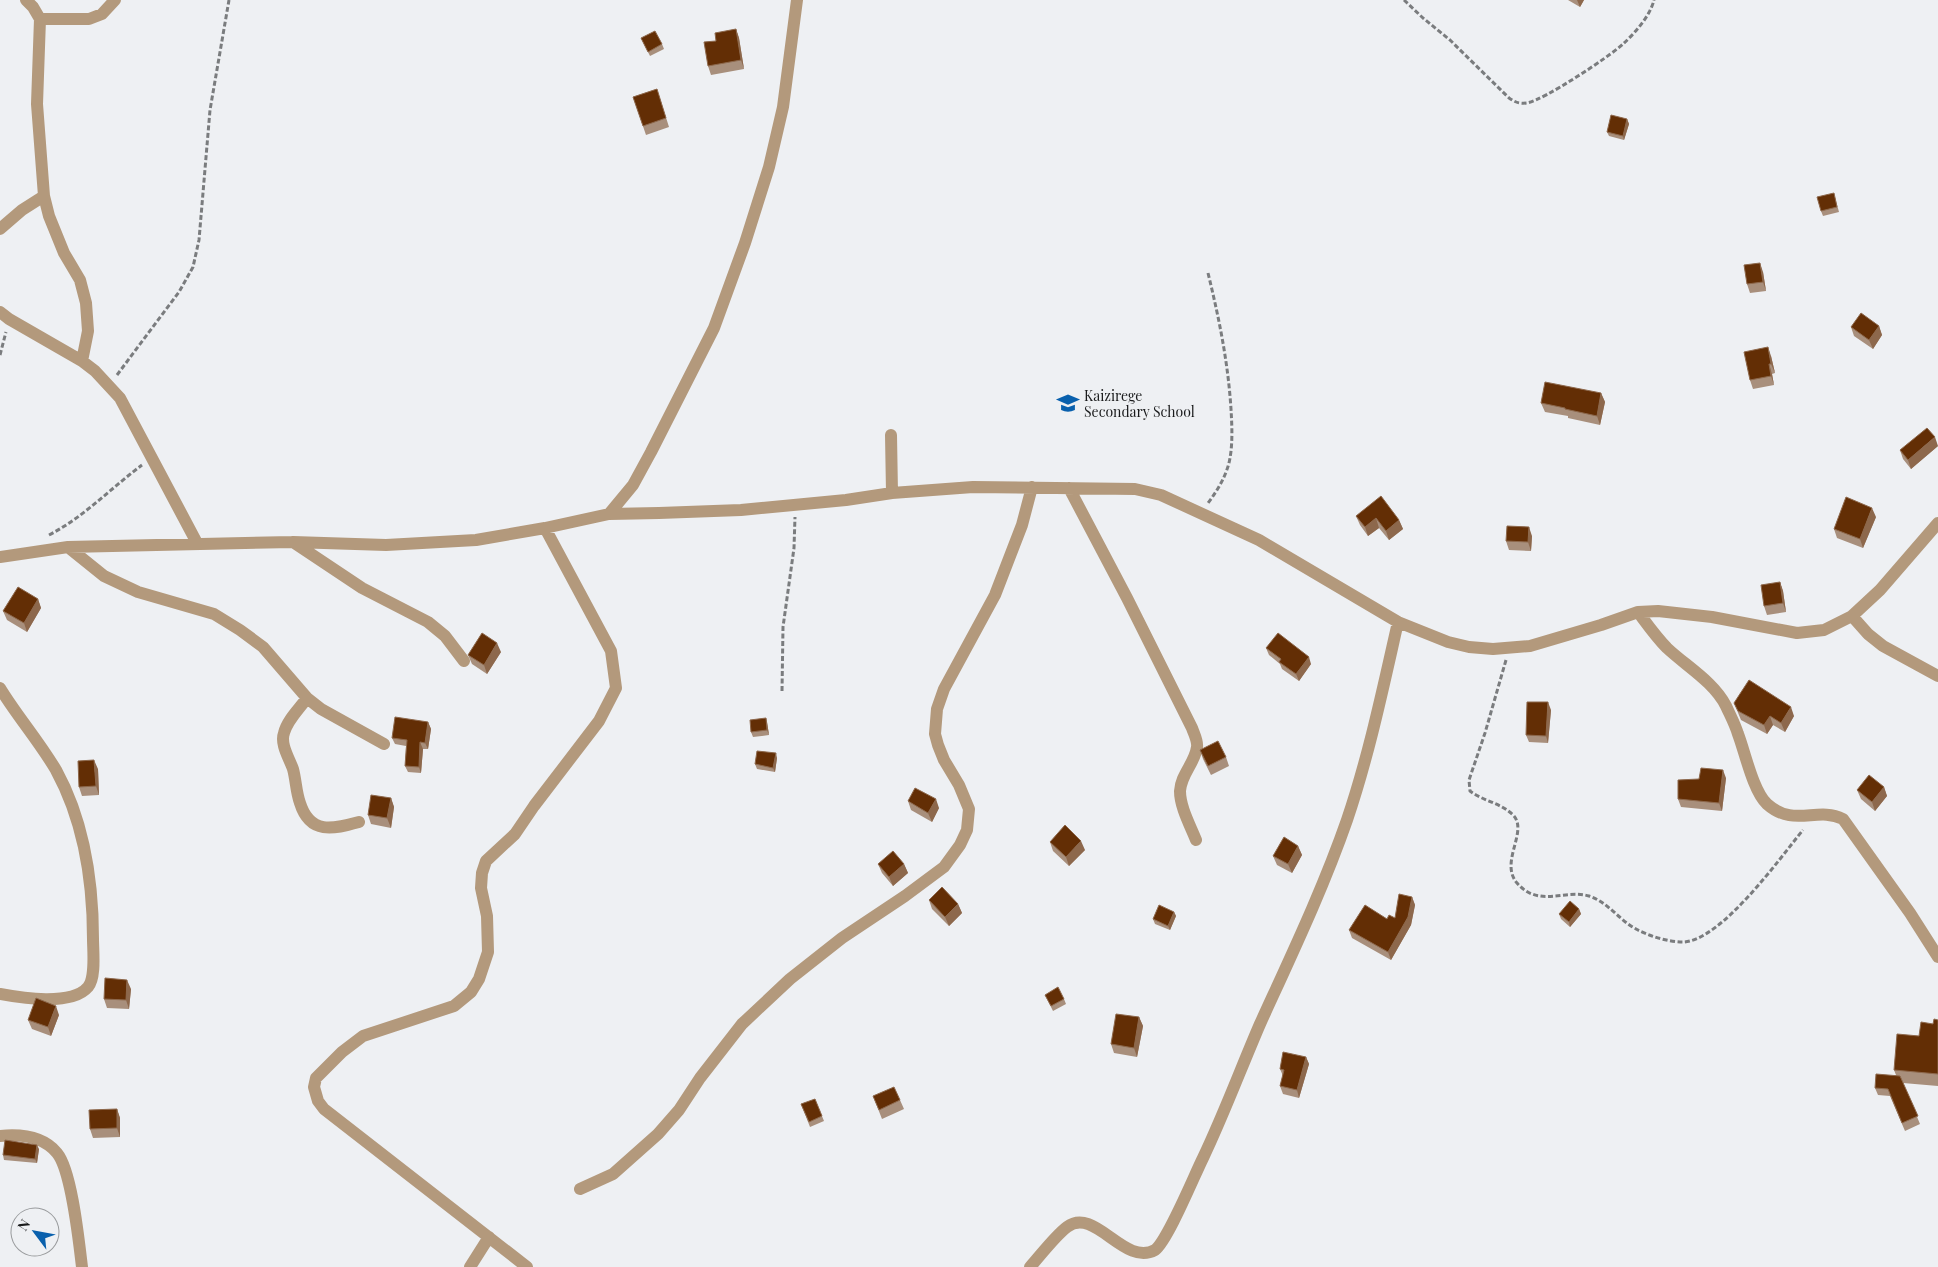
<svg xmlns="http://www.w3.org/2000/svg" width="1938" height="1267" viewBox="0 0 1938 1267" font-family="'Playfair Display',serif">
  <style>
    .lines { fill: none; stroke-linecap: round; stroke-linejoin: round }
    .path { stroke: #7a7c7e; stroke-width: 3; stroke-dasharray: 5 2.5; stroke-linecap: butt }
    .minor { stroke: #b3997c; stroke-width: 12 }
    .wall { fill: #a88f7c }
    .shaded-wall { fill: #8d684c }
    .building { fill: #632e05; stroke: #8d684c }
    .labels { text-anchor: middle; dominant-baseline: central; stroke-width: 5; stroke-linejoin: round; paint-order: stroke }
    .poi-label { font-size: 14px; fill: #1a1b1c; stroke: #eef0f3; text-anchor: start }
  </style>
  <rect width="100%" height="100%" fill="#eef0f3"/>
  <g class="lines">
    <path class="path" d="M 1404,0 L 1423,18 L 1450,40 L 1509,98 C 1515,102 1519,104 1527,103 C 1544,100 1609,57 1623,44 C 1635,33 1650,16 1654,0
      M 1208,273 C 1219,318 1228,362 1231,409 C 1232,426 1233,446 1229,463 C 1225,478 1217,491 1208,503
      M 0,355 L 6,332
      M 117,375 L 179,292 L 193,267 L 199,240 L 210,110 L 229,0
      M 49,535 C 84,517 111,488 142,465
      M 1506,660 L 1485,733 L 1469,780 L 1470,791 C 1483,801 1501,803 1513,815 C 1529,831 1499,862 1517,883 C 1538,908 1565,889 1589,896 C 1608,902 1619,920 1636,929 C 1649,936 1668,942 1683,942 C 1721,941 1780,858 1803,830
      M 782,691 L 783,627 L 794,548 L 795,517"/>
    <path class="minor" d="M 26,0 L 33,7 L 40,19 L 37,104 L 44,196 L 49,216 L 64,253 L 80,280 L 86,303 L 88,331 L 82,361
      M 40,19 L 89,19 L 102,14 L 115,0
      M 0,229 L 22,210 L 44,196
      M 0,312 L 9,319 L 82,361 L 95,371 L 120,398 L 197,543
      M 891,435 L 892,493
      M 1069,488 L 1127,598 L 1192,728 C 1194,734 1198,741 1197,747 C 1195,763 1181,774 1180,791 C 1180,807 1190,825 1196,840
      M 609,514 L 633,485 L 651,452 L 714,328 L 745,243 L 769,167 L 783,107 L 797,0
      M 293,542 L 362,588 L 428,622 L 445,636 L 464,661
      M 68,547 L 104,576 L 138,592 L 214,614 L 240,630 L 263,647 L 307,698 L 321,709 L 384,744
      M 0,557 L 68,547 L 293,542 L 386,545 L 476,540 L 545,528 L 609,514 L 659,513 L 741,510 L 846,500 L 892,493 L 973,487 L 1135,489 L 1161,495 L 1259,540 L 1398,622 L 1448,642 L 1469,647 L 1493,649 L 1530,646 L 1601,625 L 1638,612 L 1658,611 L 1712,617 L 1797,633 L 1824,630 L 1852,616 L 1880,590 L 1938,523
      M 1638,612 C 1647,624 1656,637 1667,648 C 1686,666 1714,682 1726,706 C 1730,715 1735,724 1738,734 C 1745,752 1753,791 1767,804 C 1794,828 1817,806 1843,819 L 1910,913 L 1938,957
      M 1852,616 L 1868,634 L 1883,646 L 1938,676
      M 0,688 C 17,716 39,741 56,770 C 84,821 93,881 93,939 C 93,951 96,978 88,987 C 72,1006 21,998 0,994
      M 307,698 C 300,708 287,720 284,733 C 280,744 289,758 293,769 C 296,780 296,792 300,803 C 310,835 333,829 359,822
      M 0,1136 C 20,1134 43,1136 57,1153 C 72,1171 79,1243 82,1267
      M 580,1189 L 613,1174 L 658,1134 L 679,1110 L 700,1078 L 742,1024 L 790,979 L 842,938 L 905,896 L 944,867 L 960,845 L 967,830 L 969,809 L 959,785 L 944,760 L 938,745 L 935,734 L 937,709 L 944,689 L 995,595 L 1022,525 L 1032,487
      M 470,1267 L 489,1237
      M 527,1267 L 324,1109 L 318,1101 L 314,1087 L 316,1078 L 342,1052 L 363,1036 L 454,1006 L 471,992 L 479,979 L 488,952 L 487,916 L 481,888 L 482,873 L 486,861 L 515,834 L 534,806 L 599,721 L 616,688 L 611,651 L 545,528
      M 1030,1267 C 1041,1255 1054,1237 1067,1227 C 1095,1206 1124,1267 1155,1250 C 1168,1240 1194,1176 1203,1158 C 1224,1114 1241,1068 1260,1024 C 1291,956 1323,889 1347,820 C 1369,755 1383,688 1398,622"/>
  </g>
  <path class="wall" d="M 1568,0 L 1584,0 L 1580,7 Z
    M 736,29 L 739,38 L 744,69 L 711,75 L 708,66 Z
    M 641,38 L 662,44 L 664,49 L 650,56 Z
    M 657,89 L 669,127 L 646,135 L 633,97 Z
    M 1627,119 L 1629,124 L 1624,140 L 1609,136 L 1607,132 Z
    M 1835,197 L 1839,212 L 1823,216 L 1821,211 Z
    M 1763,272 L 1766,291 L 1750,293 L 1747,284 Z
    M 1879,326 L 1882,335 L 1873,349 L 1854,336 L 1851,327 Z
    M 1771,356 L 1775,373 L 1772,374 L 1774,385 L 1753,389 L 1750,380 Z
    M 1601,393 L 1605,402 L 1600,425 L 1568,418 L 1568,416 L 1545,412 L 1541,403 Z
    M 1938,446 L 1911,469 L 1903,459 L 1900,450 Z
    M 1356,516 L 1399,520 L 1403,529 L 1389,540 L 1379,528 L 1368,536 L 1360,525 Z
    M 1876,517 L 1863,548 L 1837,538 L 1834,529 Z
    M 1532,536 L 1531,551 L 1509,550 L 1506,541 Z
    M 1780,582 L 1783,591 L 1786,612 L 1767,615 L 1764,606 Z
    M 38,599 L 41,608 L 27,632 L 7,620 L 3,611 Z
    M 1266,648 L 1311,664 L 1299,681 L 1282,669 L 1280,664 L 1269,655 Z
    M 501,652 L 487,674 L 472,664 L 468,655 Z
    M 1734,703 L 1794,716 L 1785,732 L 1773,725 L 1767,734 L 1741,720 Z
    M 1551,710 L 1548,743 L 1529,742 L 1526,735 Z
    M 766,718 L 767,722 L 769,735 L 753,737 L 751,732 Z
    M 428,722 L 431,729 L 428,749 L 423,749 L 421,773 L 408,772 L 405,766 L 406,746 L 395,744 L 392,738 Z
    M 1200,750 L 1226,757 L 1229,766 L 1211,775 L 1203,759 Z
    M 777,758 L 775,772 L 757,769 L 755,764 Z
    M 98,769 L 99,795 L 82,796 L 79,787 Z
    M 1726,778 L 1722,811 L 1681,807 L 1678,799 L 1699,779 Z
    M 1884,787 L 1887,796 L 1875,811 L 1861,799 L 1857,790 Z
    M 391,798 L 394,807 L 391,828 L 371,824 L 368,815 Z
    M 908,801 L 939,808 L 932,822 L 911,810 Z
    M 1050,842 L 1085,850 L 1069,866 L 1053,851 Z
    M 1298,846 L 1302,855 L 1292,873 L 1277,865 L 1273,856 Z
    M 878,864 L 904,864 L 908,873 L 893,886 L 882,873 Z
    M 1412,897 L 1415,905 L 1411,925 L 1391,960 L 1352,938 L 1349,930 L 1395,918 Z
    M 929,900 L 958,904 L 962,913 L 949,926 L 932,909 Z
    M 1579,909 L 1581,914 L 1570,927 L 1561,919 L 1559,914 Z
    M 1174,912 L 1176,916 L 1170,930 L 1155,924 L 1153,919 Z
    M 131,989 L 129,1009 L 107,1008 L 104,999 Z
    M 1045,995 L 1064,999 L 1066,1004 L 1053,1011 Z
    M 59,1015 L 51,1036 L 32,1029 L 28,1020 Z
    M 1139,1017 L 1143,1026 L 1137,1057 L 1114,1053 L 1111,1044 Z
    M 1938,1020 L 1938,1086 L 1903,1083 L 1920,1124 L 1905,1131 L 1890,1096 L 1878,1095 L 1875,1088 L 1896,1075 L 1894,1070 L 1919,1036 Z
    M 1306,1057 L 1309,1064 L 1299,1098 L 1283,1094 L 1280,1086 L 1283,1076 L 1280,1069 Z
    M 873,1096 L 900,1100 L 904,1109 L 882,1119 Z
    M 815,1099 L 824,1121 L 810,1127 L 801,1104 Z
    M 117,1109 L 120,1118 L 120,1137 L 93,1138 L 90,1129 Z
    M 39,1149 L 37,1163 L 4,1160 L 3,1155 Z"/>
  <path class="shaded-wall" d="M 1577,0 L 1584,0 L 1580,7 Z
    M 736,29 L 739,38 L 744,69 L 741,60 Z
    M 1627,119 L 1629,124 L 1624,140 L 1623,136 Z
    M 1760,263 L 1763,272 L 1766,291 L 1763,282 Z
    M 1879,326 L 1882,335 L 1873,349 L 1869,340 Z
    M 1768,347 L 1771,356 L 1775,373 L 1771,364 Z
    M 1769,364 L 1772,374 L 1774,385 L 1771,376 Z
    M 1601,393 L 1605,402 L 1600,425 L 1597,416 Z
    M 1935,437 L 1938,446 L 1911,469 L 1908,460 Z
    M 1872,508 L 1876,517 L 1863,548 L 1860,539 Z
    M 1376,518 L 1379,528 L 1368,536 L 1365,527 Z
    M 1399,520 L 1403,529 L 1389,540 L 1386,531 Z
    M 1529,527 L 1532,536 L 1531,551 L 1528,542 Z
    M 1780,582 L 1783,591 L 1786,612 L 1783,603 Z
    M 38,599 L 41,608 L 27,632 L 24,623 Z
    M 497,643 L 501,652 L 487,674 L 484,665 Z
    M 1309,657 L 1311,664 L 1299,681 L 1296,674 Z
    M 1548,702 L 1551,710 L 1548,743 L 1546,736 Z
    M 1791,707 L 1794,716 L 1785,732 L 1781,723 Z
    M 1770,716 L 1773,725 L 1767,734 L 1764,725 Z
    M 766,718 L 767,722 L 769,735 L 767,730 Z
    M 428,722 L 431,729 L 428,749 L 425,743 Z
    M 420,742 L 423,749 L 421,773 L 419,767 Z
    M 776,753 L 777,758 L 775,772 L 773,768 Z
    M 94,760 L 98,769 L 99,795 L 96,786 Z
    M 1723,770 L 1726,778 L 1722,811 L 1719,803 Z
    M 1884,787 L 1887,796 L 1875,811 L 1872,802 Z
    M 391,798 L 394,807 L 391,828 L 387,818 Z
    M 936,799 L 939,808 L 932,822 L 928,813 Z
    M 1081,841 L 1085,850 L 1069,866 L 1066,857 Z
    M 1298,846 L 1302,855 L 1292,873 L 1288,864 Z
    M 904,864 L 908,873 L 893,886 L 889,877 Z
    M 1412,897 L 1415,905 L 1411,925 L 1391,960 L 1388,952 Z
    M 958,904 L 962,913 L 949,926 L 945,917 Z
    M 1579,909 L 1581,914 L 1570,927 L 1569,922 Z
    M 1174,912 L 1176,916 L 1170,930 L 1168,926 Z
    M 127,980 L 131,989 L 129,1009 L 126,1000 Z
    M 56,1006 L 59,1015 L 51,1036 L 48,1027 Z
    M 1139,1017 L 1143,1026 L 1137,1057 L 1134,1048 Z
    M 1306,1057 L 1309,1064 L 1299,1098 L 1297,1090 Z
    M 117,1109 L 120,1118 L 120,1137 L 117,1128 Z
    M 37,1145 L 39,1149 L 37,1163 L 35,1159 Z"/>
  <path class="building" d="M 736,29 L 741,60 L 708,66 L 704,42 L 716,41 L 715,33 Z
    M 655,31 L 662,44 L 648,52 L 641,38 Z
    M 657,89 L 666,118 L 643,126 L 633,97 Z
    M 1611,115 L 1627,119 L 1623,136 L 1607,132 Z
    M 1834,193 L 1837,207 L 1821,211 L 1817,197 Z
    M 1760,263 L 1763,282 L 1747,284 L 1744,265 Z
    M 1861,313 L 1879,326 L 1869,340 L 1851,327 Z
    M 1768,347 L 1771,364 L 1769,364 L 1771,376 L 1750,380 L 1744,352 Z
    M 1545,382 L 1601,393 L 1597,416 L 1565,409 L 1565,408 L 1541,403 Z
    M 1927,428 L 1935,437 L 1908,460 L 1900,450 Z
    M 1381,496 L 1399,520 L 1386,531 L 1376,518 L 1365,527 L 1356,516 Z
    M 1846,497 L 1872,508 L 1860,539 L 1834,529 Z
    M 1507,526 L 1529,527 L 1528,542 L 1506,541 Z
    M 1780,582 L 1783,603 L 1764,606 L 1761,585 Z
    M 18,587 L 38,599 L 24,623 L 3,611 Z
    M 482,633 L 497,643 L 484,665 L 468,655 Z
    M 1278,633 L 1309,657 L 1296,674 L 1279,662 L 1281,659 L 1266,648 Z
    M 1749,680 L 1791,707 L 1781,723 L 1770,716 L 1764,725 L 1738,711 L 1734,703 Z
    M 1527,702 L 1548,702 L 1546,736 L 1526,735 Z
    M 395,717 L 428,722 L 425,743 L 420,742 L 419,767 L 405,766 L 407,740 L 392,738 Z
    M 766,718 L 767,730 L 751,732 L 750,720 Z
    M 1218,741 L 1226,757 L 1208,766 L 1200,750 Z
    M 757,751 L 776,753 L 773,768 L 755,764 Z
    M 94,760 L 96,786 L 79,787 L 78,761 Z
    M 1701,768 L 1723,770 L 1719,803 L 1678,799 L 1678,780 L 1699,779 Z
    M 1869,775 L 1884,787 L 1872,802 L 1857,790 Z
    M 915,788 L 936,799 L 928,813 L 908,801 Z
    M 371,795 L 391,798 L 387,818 L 368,815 Z
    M 1065,825 L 1081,841 L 1066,857 L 1050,842 Z
    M 1284,837 L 1298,846 L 1288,864 L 1273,856 Z
    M 893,851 L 904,864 L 889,877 L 878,864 Z
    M 942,887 L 958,904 L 945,917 L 929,900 Z
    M 1399,894 L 1412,897 L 1408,917 L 1388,952 L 1349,930 L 1365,905 L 1387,919 L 1389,915 L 1395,918 Z
    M 1570,901 L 1579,909 L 1569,922 L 1559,914 Z
    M 1159,905 L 1174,912 L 1168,926 L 1153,919 Z
    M 105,978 L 127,980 L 126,1000 L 104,999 Z
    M 1058,987 L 1064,999 L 1051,1006 L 1045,995 Z
    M 36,998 L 56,1006 L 48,1027 L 28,1020 Z
    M 1116,1014 L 1139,1017 L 1134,1048 L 1111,1044 Z
    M 1934,1019 L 1938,1020 L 1938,1074 L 1894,1070 L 1897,1034 L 1919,1036 L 1921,1022 L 1933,1024 Z
    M 1283,1052 L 1306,1057 L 1297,1090 L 1280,1086 L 1284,1070 L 1280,1069 Z
    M 1876,1074 L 1900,1076 L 1918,1116 L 1902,1123 L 1888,1089 L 1875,1088 Z
    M 894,1087 L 900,1100 L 879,1110 L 873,1096 Z
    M 815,1099 L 822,1116 L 809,1122 L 801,1104 Z
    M 117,1109 L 117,1128 L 90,1129 L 89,1110 Z
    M 5,1140 L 37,1145 L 35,1159 L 3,1155 Z"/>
  <defs>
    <g id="school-bare" transform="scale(1.725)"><path d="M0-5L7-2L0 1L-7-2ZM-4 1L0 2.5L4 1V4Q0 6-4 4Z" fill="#0960ad" stroke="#eef0f3" stroke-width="2.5" paint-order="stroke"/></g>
  </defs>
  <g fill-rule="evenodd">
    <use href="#school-bare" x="1068" y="403"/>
  </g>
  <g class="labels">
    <g class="poi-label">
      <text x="1084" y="395">Kaizirege<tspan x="1084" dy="16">Secondary School</tspan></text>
    </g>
  </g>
  <g transform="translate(35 1232) rotate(302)"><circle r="24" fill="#eef0f3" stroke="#999b9d"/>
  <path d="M0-4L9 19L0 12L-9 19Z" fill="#0960ad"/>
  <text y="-8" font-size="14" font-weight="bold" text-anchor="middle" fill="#1a1b1c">N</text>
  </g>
</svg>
